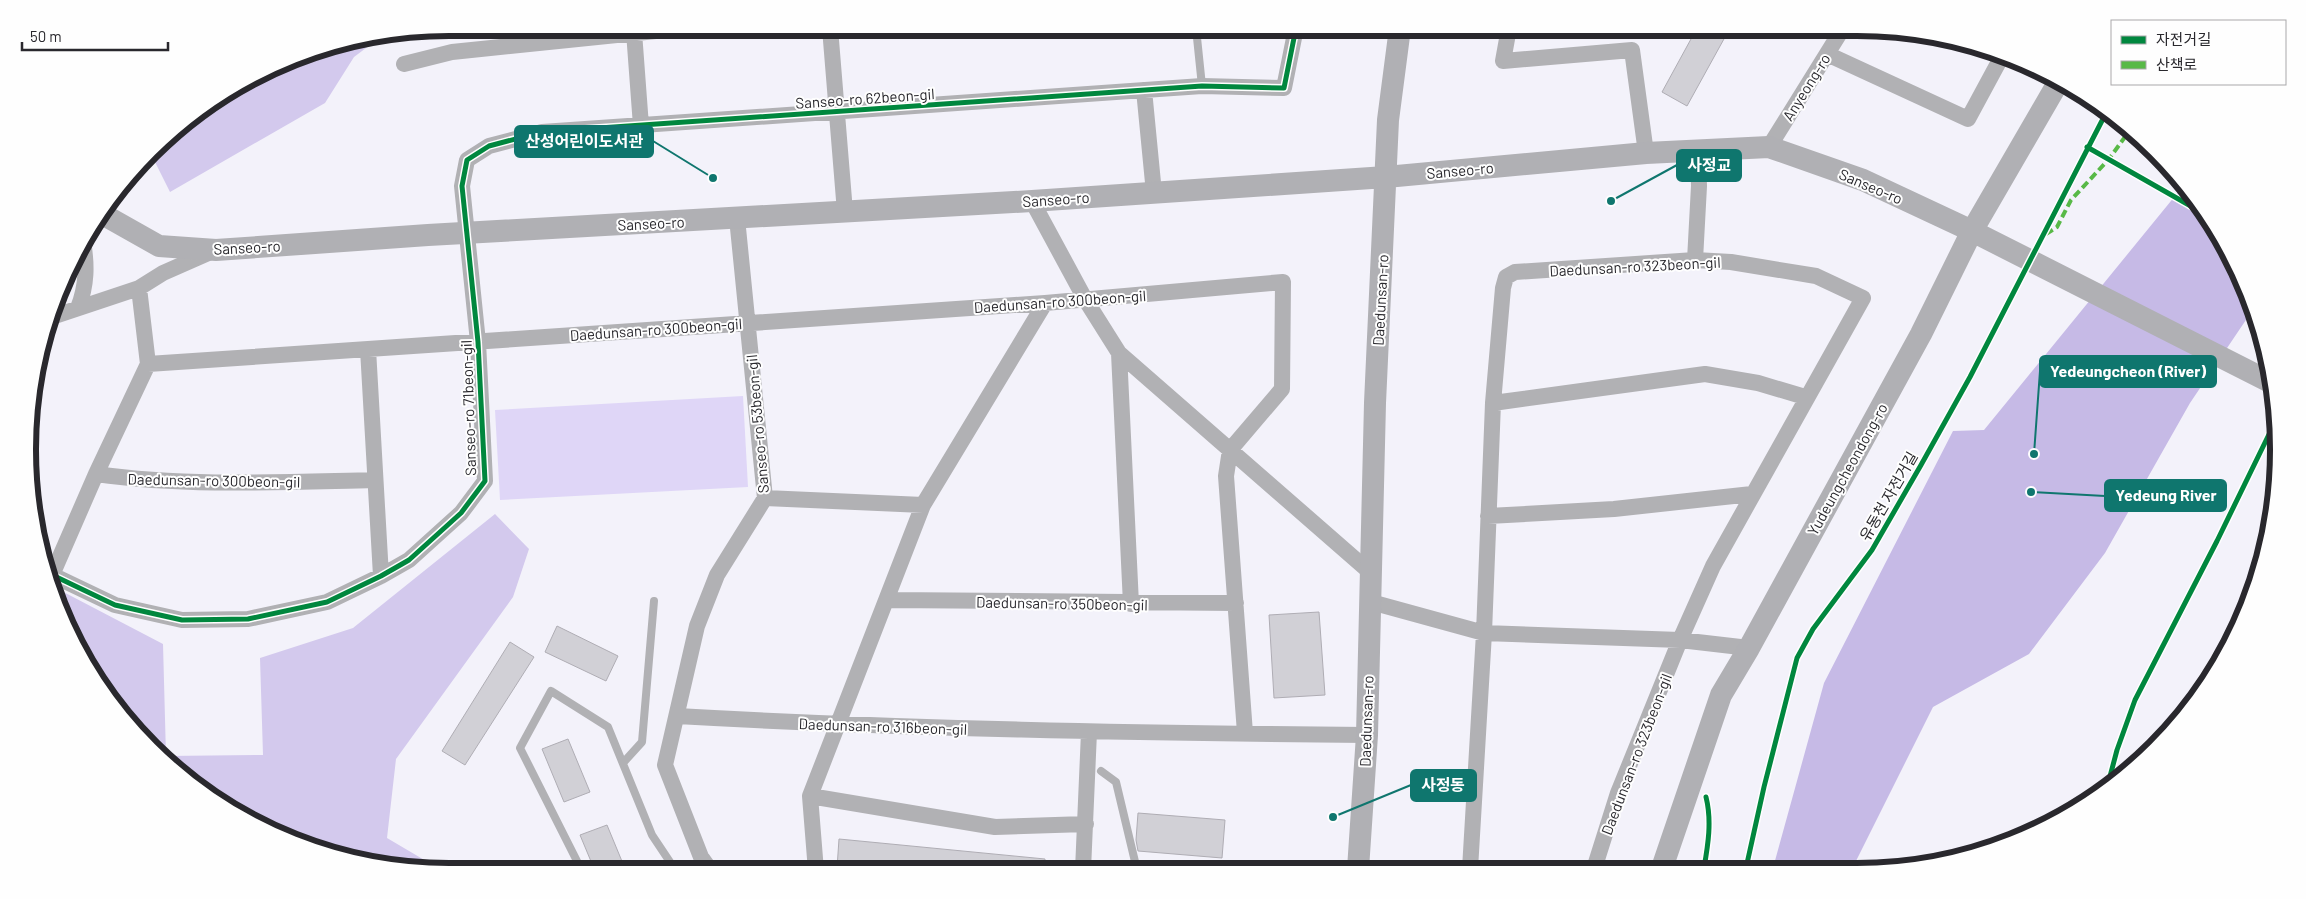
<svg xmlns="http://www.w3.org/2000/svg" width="2306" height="899" viewBox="0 0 2306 899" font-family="Barlow,'Noto Sans KR',sans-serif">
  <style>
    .green { fill: #dfd6f7 }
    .forest { fill: #d3c9ed }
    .water { fill: #c6bae6 }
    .building { fill: #d1d0d6; stroke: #afadb4 }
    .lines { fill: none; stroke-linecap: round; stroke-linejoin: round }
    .lane { stroke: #b1b1b4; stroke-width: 8 }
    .street { stroke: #b1b1b4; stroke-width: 16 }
    .secondary { stroke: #b0b0b4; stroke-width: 22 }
    .quiet { stroke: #58b947; stroke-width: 4; stroke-dasharray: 8 4; stroke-linecap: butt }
    .cycleway-casing { stroke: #fefefe; stroke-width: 8 }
    .cycleway { stroke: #00873e; stroke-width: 5 }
    .labels { text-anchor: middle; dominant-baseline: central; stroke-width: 4; stroke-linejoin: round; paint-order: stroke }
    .street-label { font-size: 15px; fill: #29282d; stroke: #fefefe }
    .rim { fill: none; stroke: #29282d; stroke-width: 6 }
    .leader { fill: none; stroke: #0f766e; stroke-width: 2 }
    .callout-dot { fill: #0f766e; stroke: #fefefe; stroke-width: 2 }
    .callout { fill: #0f766e; stroke: #0f766e; stroke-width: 2 }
    .callout-label { font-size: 16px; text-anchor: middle; font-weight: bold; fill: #fff }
  </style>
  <rect width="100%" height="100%" fill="#f3f2fa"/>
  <path class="green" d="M 743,396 L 748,487 L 500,500 L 495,410 Z"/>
  <path class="forest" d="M 378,39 L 354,57 L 325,103 L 170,192 L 152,156 L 171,132 L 239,84 L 314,50 Z
    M 495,514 L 529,549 L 513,597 L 396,759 L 387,838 L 443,871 L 340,857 L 263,828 L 193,784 L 98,684 L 60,611 L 52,586 L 163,644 L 166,756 L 263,755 L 260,658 L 353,628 Z"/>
  <path class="water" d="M 2184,185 L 2222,239 L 2254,308 L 2190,403 L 2105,553 L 2029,654 L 1933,707 L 1854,865 L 1854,868 L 1773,868 L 1824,683 L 1953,431 L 1984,430 Z"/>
  <path class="building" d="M 1697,28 L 1730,28 L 1687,106 L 1662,92 Z
    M 1319,612 L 1325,695 L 1274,698 L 1269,615 Z
    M 557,626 L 618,656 L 606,681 L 545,652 Z
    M 510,642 L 534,657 L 465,765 L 442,751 Z
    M 568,739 L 590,792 L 564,802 L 542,749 Z
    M 1138,813 L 1225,820 L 1222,858 L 1138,851 L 1136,840 Z
    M 607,825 L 626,871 L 595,871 L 580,835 Z
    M 839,839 L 1045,859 L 1045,870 L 861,870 L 837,868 Z"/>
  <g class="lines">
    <path class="lane" d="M 1196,28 L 1202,86
      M 623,763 L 642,742 L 654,601
      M 1101,771 L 1116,782 L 1137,870
      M 582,871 L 520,748 L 551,691 L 608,727 L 652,835 L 676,871"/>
    <path class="street" d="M 830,28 L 845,212
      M 1509,28 L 1503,61 L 1632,50 L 1646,153
      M 634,32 L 641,126
      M 1827,54 L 1968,119 L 2002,56
      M 404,64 L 452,52 L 685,28
      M 1144,90 L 1154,193
      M 1769,147 L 1843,28
      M 1032,201 L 1085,299 L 1119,353 L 1371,573
      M 1695,260 L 1699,186 L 1698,150
      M 139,288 L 148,364
      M 78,308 C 87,285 87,265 83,241
      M 49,318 L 139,288 L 163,273 L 213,251
      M 368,349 L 381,576
      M 1119,353 L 1131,604
      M 148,364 L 1045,303 L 1283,282 L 1282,389 L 1230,450 L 1226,476 L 1245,733
      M 1493,403 L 1705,374 L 1758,383 L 1805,397
      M 96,474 C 188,487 282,482 375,480
      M 765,498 L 923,505
      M 1488,516 L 1614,509 L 1752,494
      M 48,573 L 115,605 L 182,620 L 248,619 L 327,602 L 381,576 L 409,560 L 461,513 L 485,481 L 478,342 L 462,186 L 467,160 L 489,146 L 542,132 L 1202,86 L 1284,88 L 1296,28
      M 52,575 L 96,474 L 148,364
      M 888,600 L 1236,603
      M 1371,602 L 1484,633 L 1680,640 L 1749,648
      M 677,716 C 907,729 1136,733 1367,735
      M 810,796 L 995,827 L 1086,824
      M 1470,869 L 1484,633 L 1493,403 L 1503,288 L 1506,277 L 1515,272 L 1695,260 L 1731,262 L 1816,276 L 1863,298 L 1713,566 L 1680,640 L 1618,793 L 1594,869
      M 1083,870 L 1089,732
      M 711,871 L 701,857 L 665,765 L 697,626 L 717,575 L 765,498 L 737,218
      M 816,871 L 810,796 L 923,505 L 1045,303"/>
    <path class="secondary" d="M 104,215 L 159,246 L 216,250 L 428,235 L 1032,201 L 1386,177 L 1646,153 L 1769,147 L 1863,180 L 1972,231 L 2272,383
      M 1662,868 L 1721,695 L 1749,648 L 1921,334 L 1972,231 L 2059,81
      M 1358,869 L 1367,735 L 1375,403 L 1388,120 L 1400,28"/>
    <path class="quiet" d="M 2046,234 L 2057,227 L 2071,200 L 2109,159 L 2130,130"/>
    <g class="cycleway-casing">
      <path id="cycleway" d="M 2087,147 L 2203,213
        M 48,573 L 115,605 L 182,620 L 248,619 L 327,602 L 381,576 L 409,560 L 461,513 L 485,481 L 478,342 L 462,186 L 467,160 L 489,146 L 542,132 L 1202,86 L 1284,88 L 1296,28
        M 2184,707 L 2212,663 L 2224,655
        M 2108,784 L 2117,750 L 2135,700 L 2217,541 L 2276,420
        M 1704,868 C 1708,845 1712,821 1706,797
        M 1746,868 L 1764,787 L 1797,658 L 1813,629 L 1872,550 L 1921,465 L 1970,377 L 2107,111"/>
    </g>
    <use href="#cycleway" class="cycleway"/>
  </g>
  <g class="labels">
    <g class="street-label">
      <text transform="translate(1806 87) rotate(-58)">Anyeong-ro</text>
      <text transform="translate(865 98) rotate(-4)">Sanseo-ro 62beon-gil</text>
      <text transform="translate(1460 170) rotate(-5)">Sanseo-ro</text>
      <text transform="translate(1871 186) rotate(23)">Sanseo-ro</text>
      <text transform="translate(1056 199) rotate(-4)">Sanseo-ro</text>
      <text transform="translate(651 223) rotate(-3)">Sanseo-ro</text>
      <text transform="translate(247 247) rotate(-3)">Sanseo-ro</text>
      <text transform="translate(1635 266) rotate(-3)">Daedunsan-ro 323beon-gil</text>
      <text transform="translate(1380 300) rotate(-87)">Daedunsan-ro</text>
      <text transform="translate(1060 301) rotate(-4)">Daedunsan-ro 300beon-gil</text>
      <text transform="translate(656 329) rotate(-4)">Daedunsan-ro 300beon-gil</text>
      <text transform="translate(468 408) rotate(-92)">Sanseo-ro 71beon-gil</text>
      <text transform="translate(757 424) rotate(-95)">Sanseo-ro 53beon-gil</text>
      <text transform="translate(1847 469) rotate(-61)">Yudeungcheondong-ro</text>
      <text transform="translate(214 480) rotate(1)">Daedunsan-ro 300beon-gil</text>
      <text transform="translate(1888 496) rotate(-60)">유동천 자전거길</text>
      <text transform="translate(1062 603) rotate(1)">Daedunsan-ro 350beon-gil</text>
      <text transform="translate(1366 721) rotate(-88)">Daedunsan-ro</text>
      <text transform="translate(883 726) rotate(2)">Daedunsan-ro 316beon-gil</text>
      <text transform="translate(1636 754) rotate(-69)">Daedunsan-ro 323beon-gil</text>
    </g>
  </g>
  <path d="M0 0H2306V899H0ZM449 36H1857A413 413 0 0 1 2270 449V450A413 413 0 0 1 1857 863H449A413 413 0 0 1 36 450V449A413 413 0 0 1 449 36Z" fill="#fefefe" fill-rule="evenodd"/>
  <path class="rim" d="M449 36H1857A413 413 0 0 1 2270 449V450A413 413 0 0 1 1857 863H449A413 413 0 0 1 36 450V449A413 413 0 0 1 449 36Z"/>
  <path class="leader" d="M713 178L653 141M1611 201L1677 165M2034 454L2040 371M2031 492L2105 496M1333 817L1411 785"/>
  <g class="callout-dot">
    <circle cx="713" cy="178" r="5"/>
    <circle cx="1611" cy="201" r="5"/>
    <circle cx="2034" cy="454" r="5"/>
    <circle cx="2031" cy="492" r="5"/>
    <circle cx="1333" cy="817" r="5"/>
  </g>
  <g class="callout">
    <rect x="515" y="126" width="138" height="31" rx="5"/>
    <rect x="1677" y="150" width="64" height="31" rx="5"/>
    <rect x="2040" y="356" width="176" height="31" rx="5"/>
    <rect x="2105" y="480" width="121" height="31" rx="5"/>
    <rect x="1411" y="770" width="65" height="31" rx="5"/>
  </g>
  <g class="callout-label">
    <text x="584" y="147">산성어린이도서관</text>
    <text x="1709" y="171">사정교</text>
    <text x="2128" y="377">Yedeungcheon (River)</text>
    <text x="2166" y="501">Yedeung River</text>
    <text x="1443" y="791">사정동</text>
  </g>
  <rect x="2111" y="20" width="175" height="65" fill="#fefefe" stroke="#a9a8aa"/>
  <rect x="2121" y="36" width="25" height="8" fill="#00873e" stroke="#a9a8aa"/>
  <text x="2156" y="45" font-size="15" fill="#29282d">자전거길</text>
  <rect x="2121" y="61" width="25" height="8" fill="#58b947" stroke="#a9a8aa"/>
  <text x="2156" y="70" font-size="15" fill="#29282d">산책로</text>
  <path d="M22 42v8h146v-8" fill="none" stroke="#29282d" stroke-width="2.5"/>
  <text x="30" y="42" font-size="15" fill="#29282d" stroke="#fefefe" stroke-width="4" paint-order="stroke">50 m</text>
</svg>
